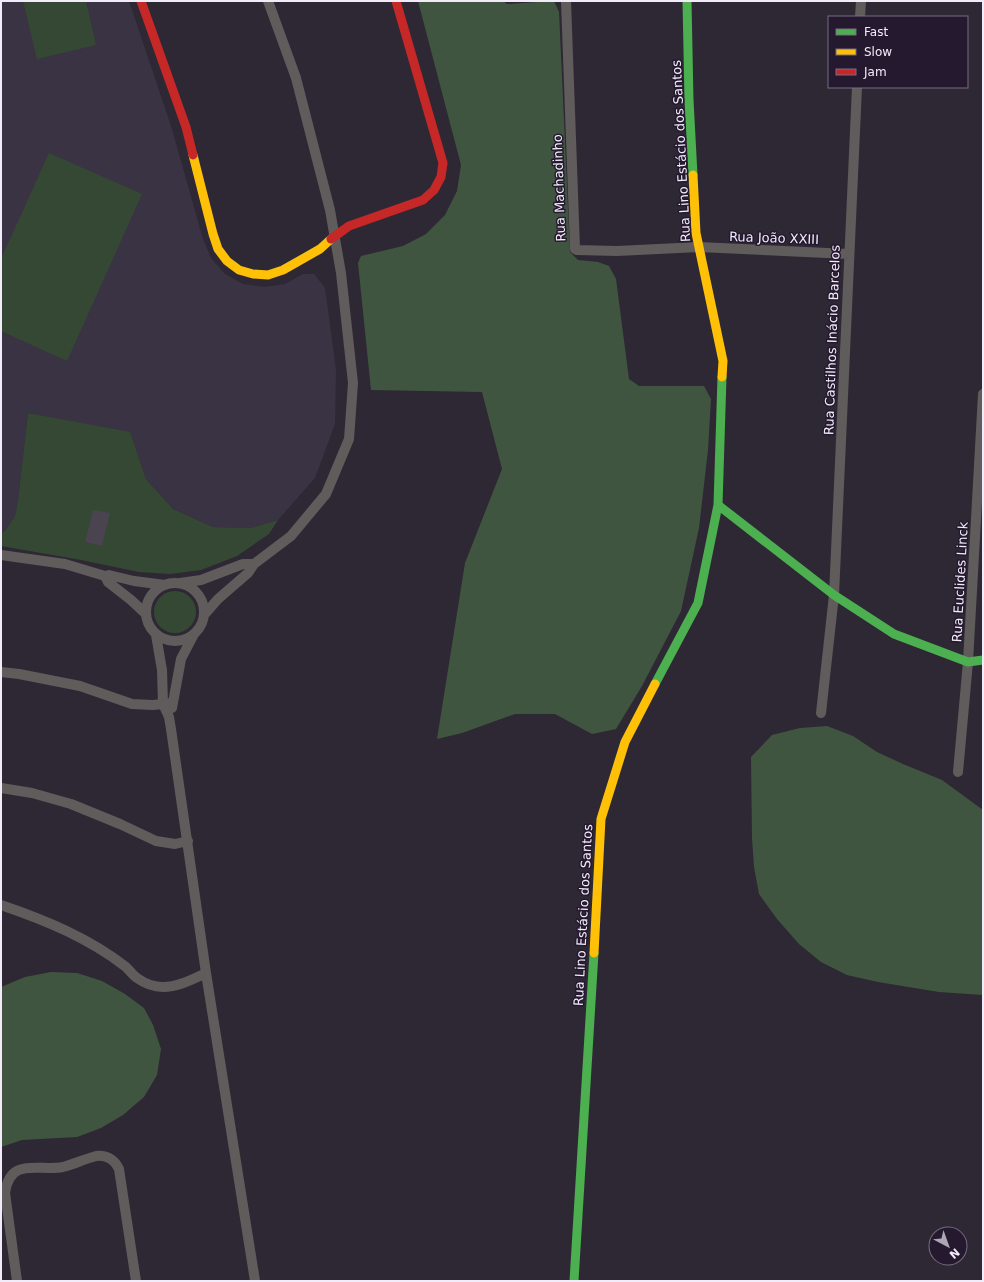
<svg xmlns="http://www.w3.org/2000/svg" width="984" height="1282" viewBox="0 0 984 1282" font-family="'DejaVu Sans',sans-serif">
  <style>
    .education { fill: #3a3343 }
    .green { fill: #354834 }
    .forest { fill: #405540 }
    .building { fill: #49444f }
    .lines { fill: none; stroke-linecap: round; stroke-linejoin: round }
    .street { stroke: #605c5b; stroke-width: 10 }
    .fast { stroke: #4caf50; stroke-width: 9 }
    .slow { stroke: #ffc107; stroke-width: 9 }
    .jam { stroke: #c62828; stroke-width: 9 }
    .labels { text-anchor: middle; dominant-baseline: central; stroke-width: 3; stroke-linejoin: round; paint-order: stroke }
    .street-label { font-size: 13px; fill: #f2ebfa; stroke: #24192e }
  </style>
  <rect width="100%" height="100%" fill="#2e2834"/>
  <path class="education" d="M 1,1 L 129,1 L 171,126 L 203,239 L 211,258 L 225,274 L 243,284 L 264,287 L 285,284 L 303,274 L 314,274 L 325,288 L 336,370 L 335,424 L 315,478 L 278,520 L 251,528 L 213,527 L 173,509 L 146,479 L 130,433 L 28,413 L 18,500 L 15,516 L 5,531 L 1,533 Z"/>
  <path class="green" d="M 23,1 L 86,1 L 96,45 L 37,59 Z
    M 49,153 L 142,194 L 67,361 L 1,331 L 1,259 Z
    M 28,413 L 130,432 L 146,479 L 173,509 L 213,527 L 251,528 L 278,520 L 269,534 L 237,556 L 201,570 L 170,574 L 139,572 L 81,560 L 1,546 L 1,533 L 5,531 L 15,516 L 18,500 Z
    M154 612a21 21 0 1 1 42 0a21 21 0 1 1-42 0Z"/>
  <path class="forest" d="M 418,1 L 503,1 L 507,4 L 554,1 L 559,12 L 570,252 L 578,260 L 598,262 L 609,266 L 616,279 L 629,379 L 639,386 L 704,386 L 711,399 L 708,450 L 699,528 L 681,611 L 642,686 L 616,729 L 592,734 L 555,714 L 515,714 L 462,733 L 437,739 L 465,563 L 502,469 L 482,392 L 371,390 L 358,263 L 361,256 L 403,246 L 426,234 L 445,215 L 457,191 L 461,165 Z
    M 827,726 L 853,736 L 877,752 L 903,764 L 942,780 L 983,810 L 983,995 L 939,992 L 878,982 L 847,975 L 821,962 L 799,944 L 777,919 L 759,894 L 754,867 L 752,838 L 751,757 L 772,735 L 800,728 Z
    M 51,972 L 77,973 L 102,981 L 125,994 L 144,1008 L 153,1025 L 161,1049 L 157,1075 L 144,1097 L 123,1115 L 101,1128 L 77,1137 L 22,1140 L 1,1147 L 1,987 L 25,977 Z"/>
  <path class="building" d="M 93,510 L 110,513 L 102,546 L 85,542 Z"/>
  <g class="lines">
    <path class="street" d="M 566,1 L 575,249 L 577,250 L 617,251 L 699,247 L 849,254
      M 860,17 L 861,1
      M 1,555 L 65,564 L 105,576 L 109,575 L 134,581 L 165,585
      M 105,576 L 108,582 L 131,600 L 146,614
      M 180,583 L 201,580 L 243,564 L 254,564
      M146 612a29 29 0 1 1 58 0a29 29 0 1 1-58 0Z
      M 204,615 L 218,599 L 248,573 L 254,564 L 291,536 L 326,494 L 349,439 L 353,383 L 341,273 L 330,210 L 296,78 L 268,1
      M 156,635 L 162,670 L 163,704 L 169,717 L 171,729 L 206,973 L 255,1281
      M 1,672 L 19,674 L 80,686 L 132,704 L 153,705 L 173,703
      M 172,708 L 181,659 L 194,634
      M 821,713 L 834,595 L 857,87
      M 958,772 L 968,662 L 983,394
      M 1,788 L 32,793 L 71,804 L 120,824 L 156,841 L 175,844 L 188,841
      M 1,905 C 45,920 89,938 126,967 C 130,971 133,975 137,978 C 144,983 154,987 163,987 C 178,987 193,979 206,973
      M 17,1281 L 5,1193 C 10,1156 39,1172 63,1167 C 74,1164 85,1159 96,1156 C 107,1155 114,1159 119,1169 L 136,1281"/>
    <path class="fast" d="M 687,1 L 689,100 L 693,175
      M 718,505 L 834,595 L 894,634 L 968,662 L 983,660
      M 655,684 L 698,603 L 718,505 L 722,377
      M 574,1281 L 594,953"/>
    <path class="slow" d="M 193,155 L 213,234 L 218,249 L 227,261 L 239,270 L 253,274 L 268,275 L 283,270 L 320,249 L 331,239
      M 693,175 L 696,233 L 723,361 L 722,377
      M 594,953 L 601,819 L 625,742 L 655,684"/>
    <path class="jam" d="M 141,1 L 186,127 L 193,155
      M 331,239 L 349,226 L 423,200 L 434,190 L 441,177 L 443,163 L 396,1"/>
  </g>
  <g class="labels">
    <g class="street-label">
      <text transform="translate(681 151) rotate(-93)">Rua Lino Estácio dos Santos</text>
      <text transform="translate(559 188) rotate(-92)">Rua Machadinho</text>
      <text transform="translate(774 238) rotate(2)">Rua João XXIII</text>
      <text transform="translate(832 340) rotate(-88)">Rua Castilhos Inácio Barcelos</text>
      <text transform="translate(960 582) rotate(-87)">Rua Euclides Linck</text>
      <text transform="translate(583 915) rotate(-87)">Rua Lino Estácio dos Santos</text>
    </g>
  </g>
  <rect width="984" height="1282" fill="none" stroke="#f2ebfa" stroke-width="4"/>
  <rect x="828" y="16" width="140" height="72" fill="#24192e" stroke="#766d80"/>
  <rect x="836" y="29" width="20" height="6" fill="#4caf50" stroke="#766d80"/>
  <text x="864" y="36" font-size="12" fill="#f2ebfa">Fast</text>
  <rect x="836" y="49" width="20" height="6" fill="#ffc107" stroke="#766d80"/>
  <text x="864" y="56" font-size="12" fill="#f2ebfa">Slow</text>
  <rect x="836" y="69" width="20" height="6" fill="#c62828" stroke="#766d80"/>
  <text x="864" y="76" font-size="12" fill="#f2ebfa">Jam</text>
  <g transform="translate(948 1246) rotate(139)"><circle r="19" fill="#24192e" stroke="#766d80"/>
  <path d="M0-3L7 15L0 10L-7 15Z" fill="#ada7b5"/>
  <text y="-6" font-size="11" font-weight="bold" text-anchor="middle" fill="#f2ebfa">N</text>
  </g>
</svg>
